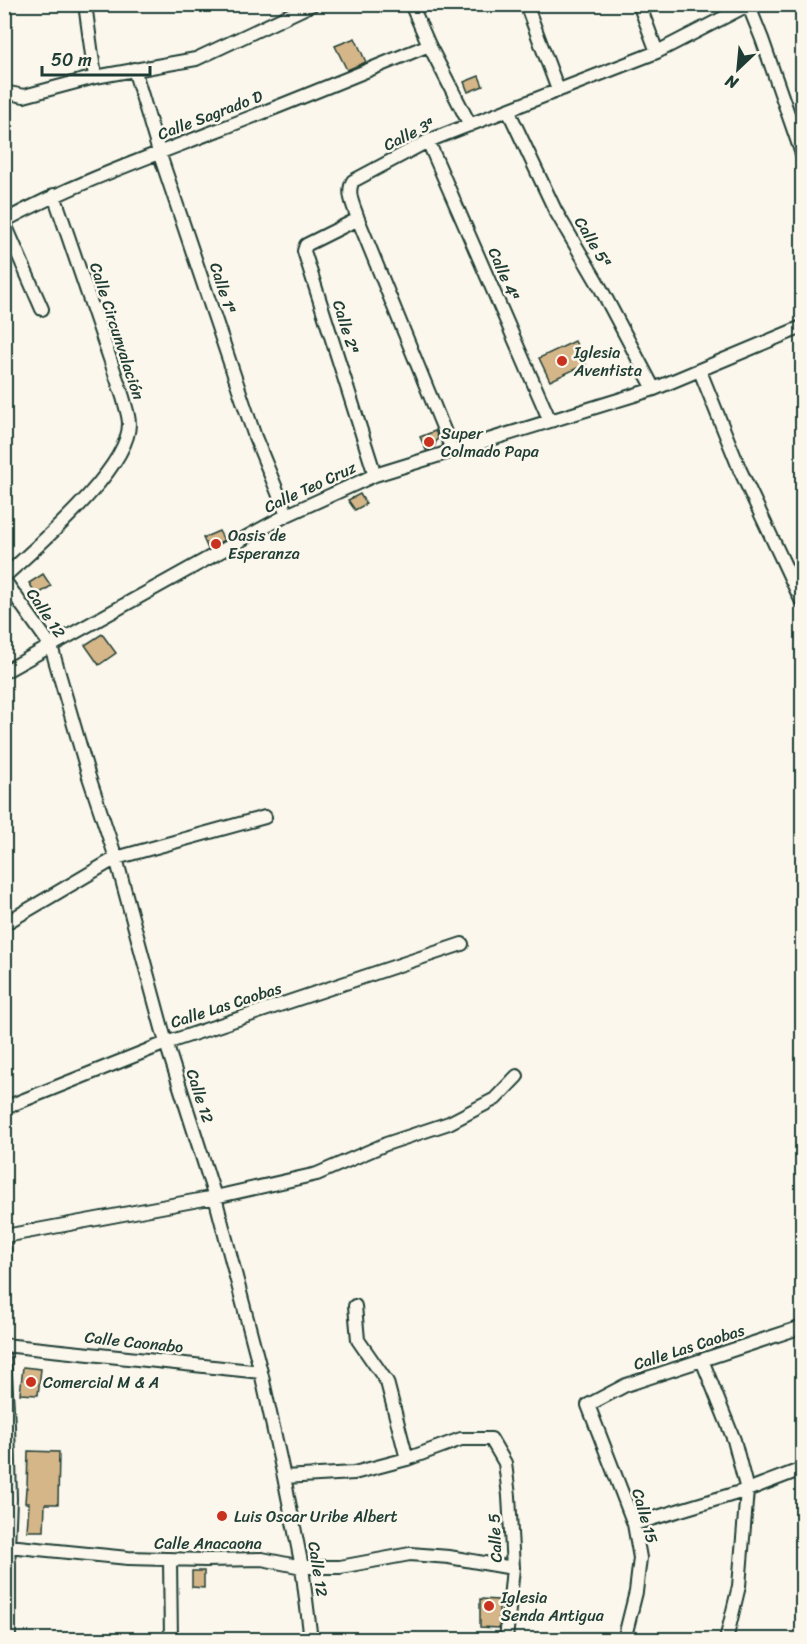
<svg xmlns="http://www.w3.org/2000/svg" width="807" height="1644" viewBox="0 0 807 1644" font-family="Sriracha,sans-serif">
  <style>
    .building { fill: #d5b689; stroke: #1f3d34; stroke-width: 1.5 }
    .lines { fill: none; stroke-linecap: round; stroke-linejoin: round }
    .minor-casing { stroke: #1f3d34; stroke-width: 16 }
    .minor { stroke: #fbf7ec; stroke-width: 12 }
    .poi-dot { fill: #c8321e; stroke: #fbf7ec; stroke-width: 2 }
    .labels { text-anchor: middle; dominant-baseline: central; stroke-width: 5; stroke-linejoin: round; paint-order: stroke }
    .street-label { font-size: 16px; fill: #1f3d34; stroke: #fbf7ec }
    .poi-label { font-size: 16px; fill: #1f3d34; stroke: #fbf7ec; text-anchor: start }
  </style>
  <rect width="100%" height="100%" fill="#fbf7ec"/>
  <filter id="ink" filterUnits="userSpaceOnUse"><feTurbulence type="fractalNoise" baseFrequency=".0167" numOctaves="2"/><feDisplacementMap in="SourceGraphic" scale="12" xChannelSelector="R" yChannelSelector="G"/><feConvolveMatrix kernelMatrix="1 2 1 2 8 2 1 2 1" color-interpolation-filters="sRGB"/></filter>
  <g filter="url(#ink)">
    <path class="building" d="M 355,38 L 366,62 L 347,70 L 335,46 Z
      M 479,76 L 483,86 L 468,92 L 464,82 Z
      M 575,341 L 586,364 L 550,381 L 539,358 Z
      M 435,431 L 438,437 L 434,447 L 426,450 L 420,437 Z
      M 360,494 L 366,504 L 355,510 L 348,500 Z
      M 219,531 L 224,540 L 208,549 L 203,538 Z
      M 43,574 L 51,586 L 37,595 L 29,583 Z
      M 102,634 L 116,653 L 99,665 L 85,645 Z
      M 23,1367 L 41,1369 L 38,1395 L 20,1394 Z
      M 28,1451 L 59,1452 L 58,1504 L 45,1504 L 44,1531 L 27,1531 L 29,1503 L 25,1503 L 26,1488 L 27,1488 Z
      M 192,1571 L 204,1571 L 204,1588 L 192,1587 Z
      M 480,1599 L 499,1600 L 499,1628 L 480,1627 Z"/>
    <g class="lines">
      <g class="minor-casing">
        <path id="minor" d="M 85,4 L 95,77
          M 411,4 L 429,45 L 470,125
          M 526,4 L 558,90
          M 639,4 L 657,52
          M 748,4 L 762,39 L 802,154
          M 134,69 L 159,152 L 255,437 L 287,515
          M 4,92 L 24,96 L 95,77 L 196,59 L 313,4
          M 508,110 L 555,210 L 600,287 L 654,389
          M 428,141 L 550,421
          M 358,219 L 306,245 L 304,251 L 375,475
          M 4,221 C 73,184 146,158 218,130 C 289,103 359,74 429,45
          M 4,222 L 42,309
          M 700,371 L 740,470 L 802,602
          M 453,452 L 358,219 C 354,206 346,193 353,181 L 428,141 L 657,52 L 748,5
          M 4,577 C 37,546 129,469 129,424 C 129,415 125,405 123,397 L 54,195
          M 4,580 L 51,646 L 89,777 L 116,858 L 166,1043 L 215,1197 L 261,1372 L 284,1477 L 302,1567 L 311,1640
          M 4,672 L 250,535 L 287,515 L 375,475 L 654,389 L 802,327
          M 4,924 L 116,858 L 265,817
          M 4,1108 L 166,1043 L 462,944
          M 4,1233 L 4,1279
          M 5,1236 L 215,1197 L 317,1174 L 386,1144 L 449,1123 L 495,1099 L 517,1076
          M 355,1306 L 358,1340 L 387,1382 L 407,1459
          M 4,1345 L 261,1372
          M 4,1358 L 8,1425 L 10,1499 L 8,1546 L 9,1564 L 9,1640
          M 702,1360 L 734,1440 L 747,1490 L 739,1586 L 726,1640
          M 284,1477 L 354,1473 L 407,1459 L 461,1439 L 491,1439 L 505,1463 L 509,1496 L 513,1568 L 506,1640
          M 634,1524 L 747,1490 L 802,1469
          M 8,1546 L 128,1558 L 205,1560 L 262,1559 L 302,1567 L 340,1567 L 410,1554 L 449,1557 L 513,1568
          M 170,1560 L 171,1640
          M 624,1640 L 636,1592 L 640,1558 L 634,1524 L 588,1405 L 626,1385 L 802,1327"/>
      </g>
      <use href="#minor" class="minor"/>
    </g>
  </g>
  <g class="poi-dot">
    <circle cx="562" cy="361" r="6"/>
    <circle cx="429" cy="442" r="6"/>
    <circle cx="216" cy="544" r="6"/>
    <circle cx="31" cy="1382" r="6"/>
    <circle cx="222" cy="1516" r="6"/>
    <circle cx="489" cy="1606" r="6"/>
  </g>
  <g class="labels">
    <g class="street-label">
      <text transform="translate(210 115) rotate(-21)">Calle Sagrado D</text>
      <text transform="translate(409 134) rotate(-26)">Calle 3ª</text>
      <text transform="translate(593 242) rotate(59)">Calle 5ª</text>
      <text transform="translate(504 274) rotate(67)">Calle 4ª</text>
      <text transform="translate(223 288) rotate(72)">Calle 1ª</text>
      <text transform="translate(346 327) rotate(73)">Calle 2ª</text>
      <text transform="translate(117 331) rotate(72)">Calle Circunvalación</text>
      <text transform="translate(310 487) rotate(-25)">Calle Teo Cruz</text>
      <text transform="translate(46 613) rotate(56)">Calle 12</text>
      <text transform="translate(226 1005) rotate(-18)">Calle Las Caobas</text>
      <text transform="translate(200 1096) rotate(72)">Calle 12</text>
      <text transform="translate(134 1342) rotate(6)">Calle Caonabo</text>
      <text transform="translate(689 1347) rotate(-18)">Calle Las Caobas</text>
      <text transform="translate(645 1516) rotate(74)">Calle 15</text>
      <text transform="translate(495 1538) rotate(-93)">Calle 5</text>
      <text x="208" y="1543">Calle Anacaona</text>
      <text transform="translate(318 1569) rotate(81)">Calle 12</text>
    </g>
    <g class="poi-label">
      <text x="574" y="352">Iglesia<tspan x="574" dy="18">Aventista</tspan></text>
      <text x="441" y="433">Super<tspan x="441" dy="18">Colmado Papa</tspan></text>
      <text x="228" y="535">Oasis de<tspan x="228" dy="18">Esperanza</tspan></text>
      <text x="43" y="1382">Comercial M &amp; A</text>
      <text x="234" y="1516">Luis Oscar Uribe Albert</text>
      <text x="501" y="1597">Iglesia<tspan x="501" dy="18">Senda Antigua</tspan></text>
    </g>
  </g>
  <rect width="807" height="1644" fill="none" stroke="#fbf7ec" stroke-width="24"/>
  <rect x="12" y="12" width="783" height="1620" fill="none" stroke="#1f3d34" stroke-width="2" filter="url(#ink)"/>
  <g transform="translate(738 69) rotate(206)" stroke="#fbf7ec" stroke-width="4.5" paint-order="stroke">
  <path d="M0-4.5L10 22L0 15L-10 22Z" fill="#1f3d34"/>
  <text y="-9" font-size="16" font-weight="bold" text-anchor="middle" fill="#1f3d34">N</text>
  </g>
  <path d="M42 66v9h108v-9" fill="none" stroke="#1f3d34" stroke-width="3"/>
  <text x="51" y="66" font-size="18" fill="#1f3d34" stroke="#fbf7ec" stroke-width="4.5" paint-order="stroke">50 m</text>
</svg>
